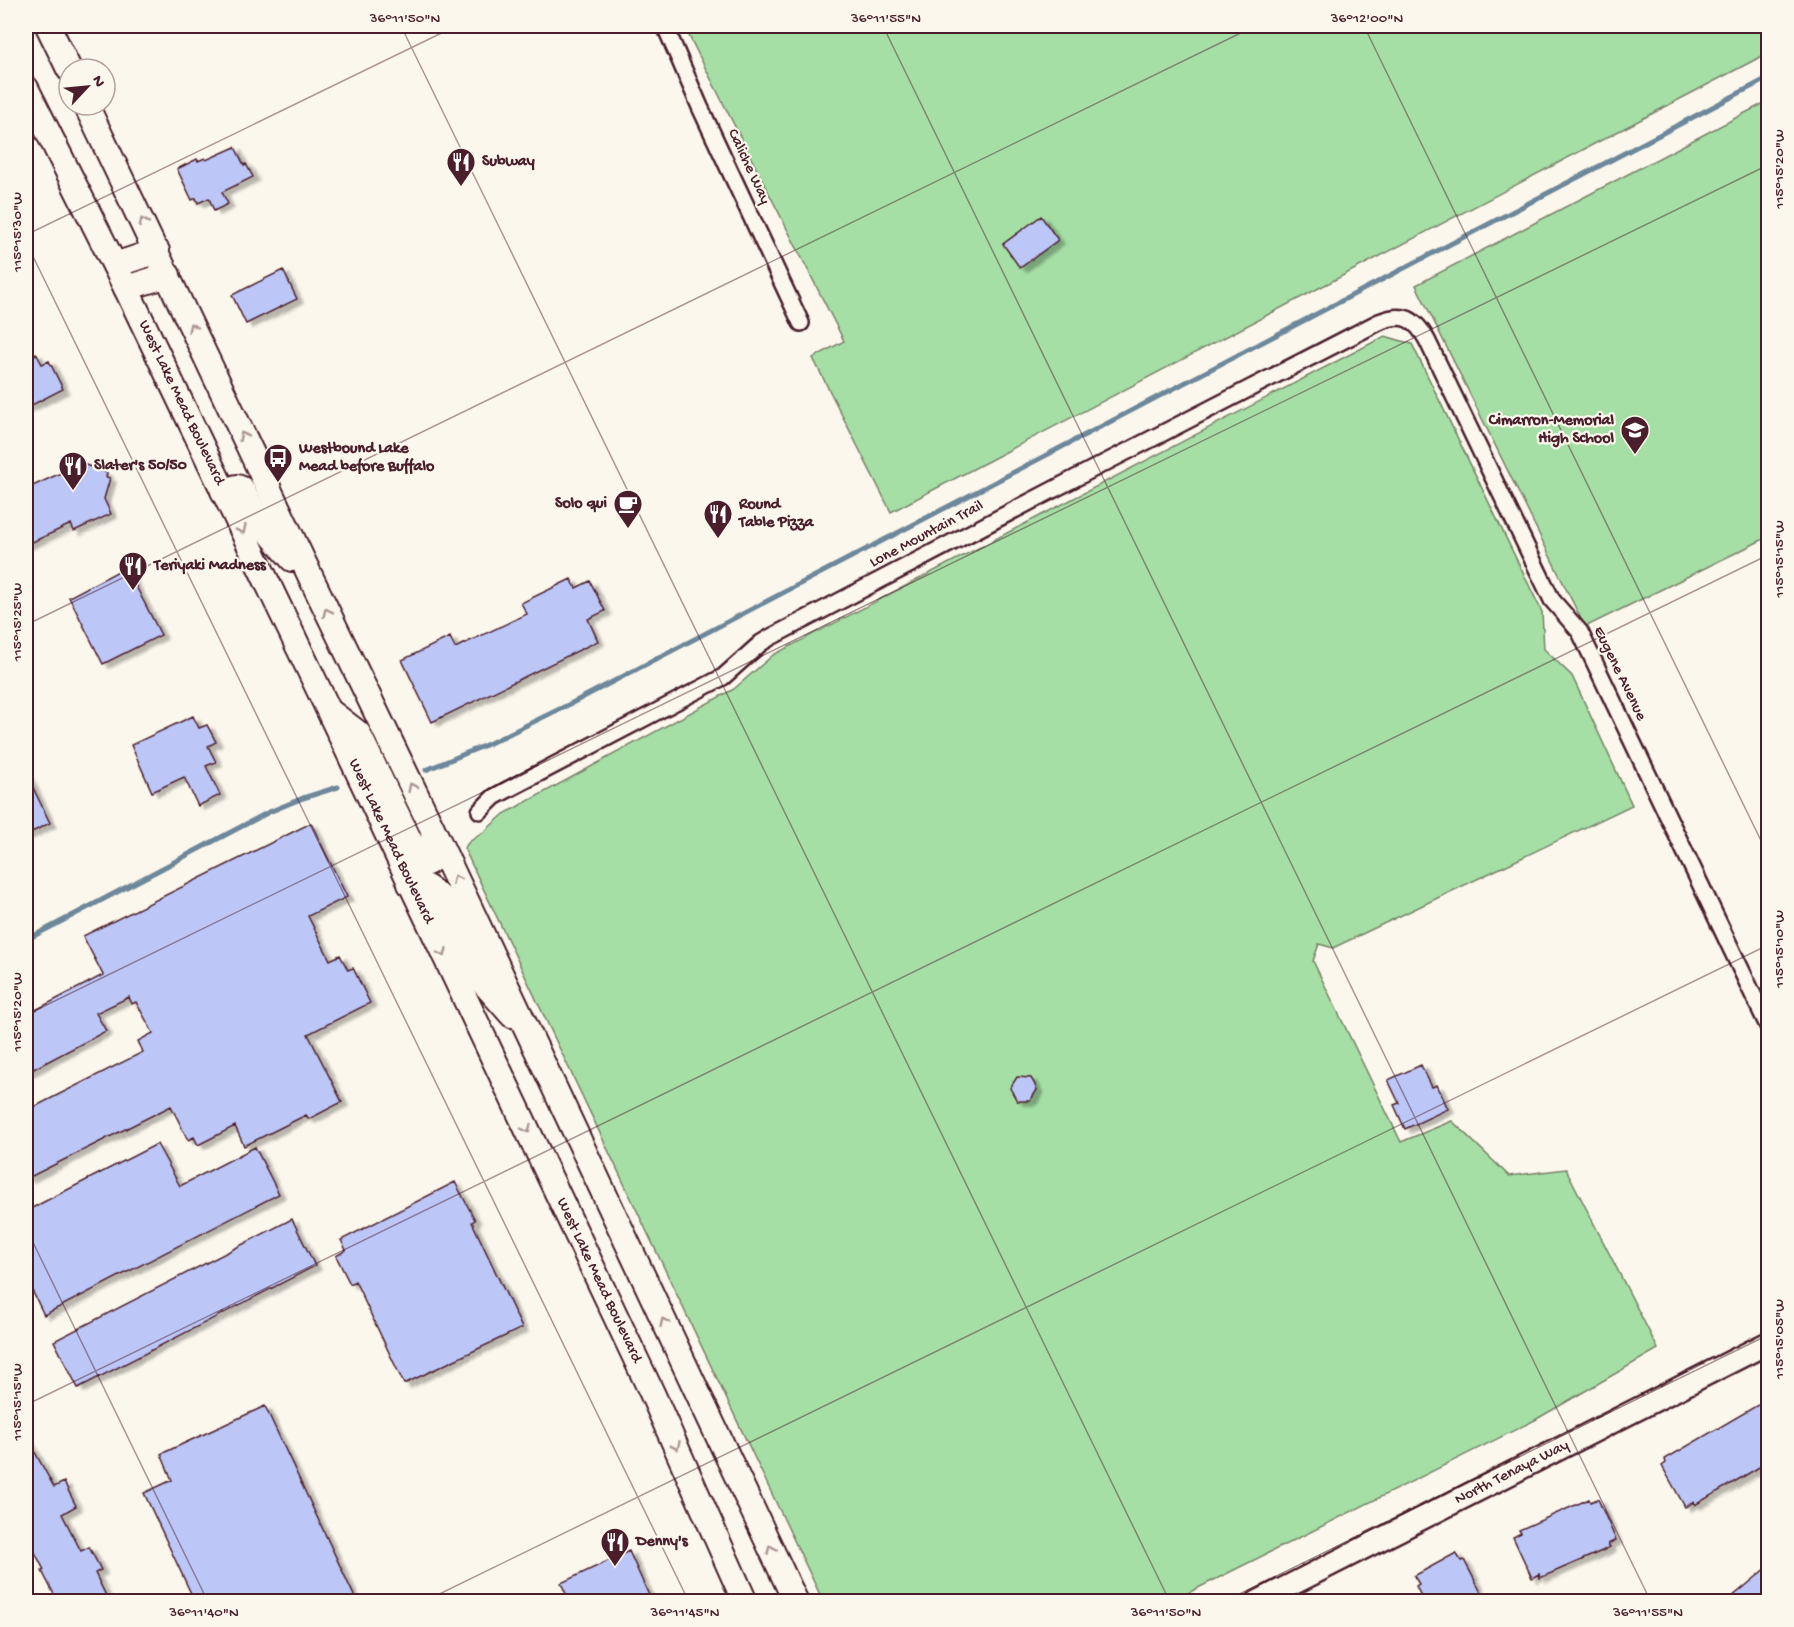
<svg xmlns="http://www.w3.org/2000/svg" width="1794" height="1627" viewBox="0 0 1794 1627" font-family="'Gochi Hand',sans-serif">
  <style>
    .green { fill: #a5dfa5; stroke: #787f68; stroke-width: 1.5 }
    .lines { fill: none; stroke-linecap: round; stroke-linejoin: round }
    .stream { stroke: #6d879b; stroke-width: 5 }
    .building { fill: #bcc6f7; stroke: #4a1f2b; stroke-width: 1.5; filter: url(#shadow) }
    .minor-casing { stroke: #4a1f2b; stroke-width: 20 }
    .secondary-casing { stroke: #4a1f2b; stroke-width: 26 }
    .primary-casing { stroke: #4a1f2b; stroke-width: 28 }
    .minor { stroke: #fbf7ec; stroke-width: 15 }
    .secondary { stroke: #fbf7ec; stroke-width: 21 }
    .primary { stroke: #fbf7ec; stroke-width: 24 }
    .oneway { stroke: #ab9695 }
    .ticks { fill: none; stroke: #4a1f2b; stroke-width: 1.5; stroke-opacity: 0.45 }
    .labels { text-anchor: middle; dominant-baseline: central; stroke-width: 4.5; stroke-linejoin: round; paint-order: stroke }
    .poi-label { font-size: 16px; font-weight: bold; fill: #4a1f2b; stroke: #fbf7ec; text-anchor: start }
    .street-label { font-size: 16px; fill: #4a1f2b; stroke: #fbf7ec }
    .neatline { fill: none; stroke: #4a1f2b; stroke-width: 2 }
    .ticks-label { font-size: 15px; text-anchor: middle; fill: #4a1f2b }
  </style>
  <defs>
    <filter id="shadow"><feDropShadow dx="6" dy="4" stdDeviation="1.5" flood-color="#0004"/></filter>
  </defs>
  <rect width="100%" height="100%" fill="#fbf7ec"/>
  <filter id="ink" filterUnits="userSpaceOnUse"><feTurbulence type="fractalNoise" baseFrequency=".0167" numOctaves="2"/><feDisplacementMap in="SourceGraphic" scale="12" xChannelSelector="R" yChannelSelector="G"/><feConvolveMatrix kernelMatrix="1 2 1 2 8 2 1 2 1" color-interpolation-filters="sRGB"/></filter>
  <g filter="url(#ink)">
    <path class="green" d="M 684,26 L 1768,26 L 1768,53 L 891,512 L 813,358 L 844,341 Z
      M 1768,101 L 1768,537 L 1585,627 L 1416,285 Z
      M 1385,336 L 1412,344 L 1542,612 L 1544,649 L 1572,676 L 1632,805 L 1333,948 L 1319,944 L 1313,961 L 1401,1142 L 1452,1121 L 1509,1176 L 1566,1169 L 1658,1349 L 1535,1420 L 1172,1601 L 823,1601 L 464,848 L 469,842 L 485,831 L 504,814 L 734,689 L 773,655 Z"/>
    <g class="lines">
      <path class="stream" d="M 426,770 L 488,744 L 572,703 L 1768,78
        M 26,940 L 269,812 L 303,798 L 338,787"/>
    </g>
    <path class="building" d="M 235,147 L 244,165 L 246,164 L 253,177 L 222,192 L 228,204 L 214,211 L 209,198 L 198,203 L 196,198 L 192,200 L 177,169 L 197,159 L 198,161 L 205,158 L 206,160 Z
      M 1041,216 L 1058,240 L 1020,268 L 1003,244 Z
      M 283,270 L 297,299 L 246,324 L 232,295 Z
      M 36,353 L 42,364 L 49,361 L 63,389 L 26,408 L 26,358 Z
      M 75,461 L 107,473 L 106,477 L 110,478 L 104,499 L 111,514 L 74,531 L 71,524 L 26,545 L 26,489 L 74,467 Z
      M 126,567 L 161,635 L 103,664 L 69,597 Z
      M 571,579 L 576,588 L 590,581 L 605,611 L 588,619 L 598,641 L 432,722 L 402,660 L 450,637 L 455,648 L 527,614 L 521,603 Z
      M 193,716 L 199,728 L 207,725 L 216,742 L 208,746 L 216,762 L 206,766 L 220,795 L 198,806 L 184,777 L 152,792 L 131,745 Z
      M 26,773 L 50,823 L 26,835 Z
      M 311,823 L 347,897 L 308,916 L 330,960 L 340,955 L 348,970 L 353,968 L 370,1003 L 308,1034 L 342,1102 L 309,1119 L 306,1115 L 244,1146 L 235,1126 L 198,1145 L 194,1137 L 188,1140 L 171,1106 L 26,1179 L 26,1111 L 143,1052 L 138,1041 L 153,1033 L 136,1002 L 132,1004 L 129,997 L 96,1013 L 106,1031 L 26,1073 L 26,1015 L 103,975 L 83,936 Z
      M 1421,1065 L 1432,1087 L 1437,1085 L 1448,1109 L 1405,1129 L 1394,1105 L 1399,1103 L 1388,1080 Z
      M 1017,1077 L 1031,1078 L 1034,1083 L 1037,1090 L 1030,1101 L 1017,1101 L 1010,1088 Z
      M 157,1144 L 180,1186 L 255,1147 L 279,1194 L 44,1315 L 26,1278 L 26,1211 Z
      M 455,1182 L 475,1220 L 472,1222 L 522,1328 L 404,1384 L 355,1281 L 350,1284 L 336,1256 L 346,1250 L 341,1240 Z
      M 292,1219 L 315,1266 L 78,1388 L 54,1341 Z
      M 1768,1399 L 1768,1462 L 1695,1505 L 1694,1502 L 1685,1507 L 1662,1466 L 1666,1463 L 1665,1459 Z
      M 265,1406 L 357,1602 L 195,1602 L 144,1493 L 172,1480 L 161,1454 Z
      M 26,1436 L 54,1487 L 64,1482 L 76,1506 L 62,1514 L 81,1551 L 89,1547 L 101,1570 L 95,1573 L 109,1602 L 58,1602 L 42,1571 L 44,1570 L 26,1535 Z
      M 1589,1499 L 1590,1502 L 1598,1499 L 1616,1540 L 1608,1544 L 1610,1547 L 1602,1551 L 1540,1578 L 1539,1574 L 1532,1578 L 1513,1537 L 1521,1533 L 1519,1530 Z
      M 629,1551 L 652,1602 L 570,1602 L 561,1583 Z
      M 1456,1553 L 1461,1561 L 1464,1560 L 1486,1602 L 1424,1602 L 1416,1586 L 1419,1584 L 1414,1576 Z
      M 1768,1567 L 1768,1602 L 1726,1602 Z"/>
    <g class="lines">
      <g class="minor-casing">
        <path id="minor" d="M 665,26 L 700,107 L 801,323
          M 480,811 L 494,797 L 505,791 L 723,677 L 761,643 L 771,637 L 1089,471 L 1379,322 C 1403,312 1415,318 1427,340 L 1552,600 L 1580,632 L 1768,1026"/>
      </g>
      <g class="secondary-casing">
        <g id="secondary">
          <path id="s1" d="M 1257,1602 L 1768,1343"/>
        </g>
      </g>
      <g class="primary-casing">
        <g id="primary">
          <path d="M 48,26 L 69,69"/>
          <path id="s2" d="M 26,88 L 126,288 L 328,709 L 652,1393 L 745,1602"/>
          <path d="M 86,105 L 315,586 L 438,840 L 796,1602"/>
          <path d="M 115,265 L 157,251"/>
          <path d="M 126,288 L 168,275"/>
          <path d="M 223,491 L 237,487 L 242,489 L 257,518 L 292,559"/>
          <path d="M 332,713 L 358,733 L 420,862 L 427,863 L 433,859 L 435,849 L 433,833"/>
          <path d="M 410,884 C 422,882 431,889 439,897 L 481,980 L 512,1015"/>
        </g>
      </g>
      <use href="#minor" class="minor"/>
      <use href="#secondary" class="secondary"/>
      <use href="#primary" class="primary"/>
    </g>
    <defs><path id="oneway-chevron" d="M-2-3.5L2.5 0L-2 3.5" fill="none" stroke-width="1.6" stroke-linecap="round" stroke-linejoin="round" transform="scale(1.5)"/></defs>
    <g class="oneway">
      <use href="#oneway-chevron" transform="translate(143 222) rotate(-116)"/>
      <use href="#oneway-chevron" transform="translate(192 327) rotate(-115)"/>
      <use href="#oneway-chevron" transform="translate(243 436) rotate(-116)"/>
      <use href="#oneway-chevron" transform="translate(242 530) rotate(64)"/>
      <use href="#oneway-chevron" transform="translate(327 612) rotate(-116)"/>
      <use href="#oneway-chevron" transform="translate(412 787) rotate(-116)"/>
      <use href="#oneway-chevron" transform="translate(456 879) rotate(-115)"/>
      <use href="#oneway-chevron" transform="translate(443 953) rotate(65)"/>
      <use href="#oneway-chevron" transform="translate(527 1129) rotate(65)"/>
      <use href="#oneway-chevron" transform="translate(664 1322) rotate(-115)"/>
      <use href="#oneway-chevron" transform="translate(676 1446) rotate(66)"/>
      <use href="#oneway-chevron" transform="translate(771 1549) rotate(-115)"/>
    </g>
  </g>
  <path class="ticks" d="M 401,26 L 1170,1602M 883,26 L 1651,1602M 1364,26 L 1768,855M 26,235 L 456,26M 26,242 L 689,1602M 26,625 L 1255,26M 26,1015 L 1768,165M 26,1228 L 208,1602M 26,1405 L 1768,555M 423,1602 L 1768,945M 1223,1602 L 1768,1335"/>
  <defs>
    <g id="restaurant-pin" transform="scale(1.5)"><path d="M0 17L-7.5 6A9.5 9.5 0 1 1 7.5 6Z" fill="#4a1f2b" stroke="#fbf7ec"/><path d="M-5-6h1v4h1v-4h1v4h1v-4h1v5L-1.5 .5V6h-2V.5L-5-1ZM5-6V6H3V1.5H1.5Q1.5-4 5-6Z" fill="#fff"/></g>
    <g id="school-pin" transform="scale(1.5)"><path d="M0 17L-7.5 6A9.5 9.5 0 1 1 7.5 6Z" fill="#4a1f2b" stroke="#fbf7ec"/><path d="M0-5L7-2L0 1L-7-2ZM-4 1L0 2.5L4 1V4Q0 6-4 4Z" fill="#fff"/></g>
    <g id="bus-pin" transform="scale(1.5)"><path d="M0 17L-7.5 6A9.5 9.5 0 1 1 7.5 6Z" fill="#4a1f2b" stroke="#fbf7ec"/><path d="M-5-6H5V4H4V6H2V4H-2V6H-4V4H-5ZM-3.5-4V0h7V-4ZM-3.5 1.2v1.5H-2V1.2ZM2 1.2v1.5H3.5V1.2Z" fill="#fff"/></g>
    <g id="cafe-pin" transform="scale(1.5)"><path d="M0 17L-7.5 6A9.5 9.5 0 1 1 7.5 6Z" fill="#4a1f2b" stroke="#fbf7ec"/><path d="M-5.5-4.5H6V0H3Q3 3.5 0 3.5H-2.5Q-5.5 3.5-5.5 0ZM3-3.2v2h1.7v-2ZM-6 4.5H4V6H-6Z" fill="#fff"/></g>
  </defs>
  <g fill-rule="evenodd">
    <use href="#restaurant-pin" x="461" y="162"/>
    <use href="#school-pin" x="1635" y="430"/>
    <use href="#bus-pin" x="278" y="458"/>
    <use href="#restaurant-pin" x="73" y="466"/>
    <use href="#cafe-pin" x="628" y="504"/>
    <use href="#restaurant-pin" x="718" y="514"/>
    <use href="#restaurant-pin" x="133" y="566"/>
    <use href="#restaurant-pin" x="615" y="1542"/>
  </g>
  <g class="labels">
    <g class="poi-label">
      <text x="482" y="162">Subway</text>
      <text x="1614" y="421" text-anchor="end">Cimarron-Memorial<tspan x="1614" dy="18">High School</tspan></text>
      <text x="299" y="449">Westbound Lake<tspan x="299" dy="18">Mead before Buffalo</tspan></text>
      <text x="94" y="466">Slater's 50/50</text>
      <text x="607" y="504" text-anchor="end">Solo qui</text>
      <text x="739" y="505">Round<tspan x="739" dy="18">Table Pizza</tspan></text>
      <text x="154" y="566">Teriyaki Madness</text>
      <text x="636" y="1542">Denny's</text>
    </g>
    <g class="street-label">
      <text transform="translate(748 167) rotate(65)">Caliche Way</text>
      <text stroke="none"><textPath href="#s2" startOffset="351">West Lake Mead Boulevard</textPath></text>
      <text transform="translate(927 535) rotate(-28)">Lone Mountain Trail</text>
      <text transform="translate(1619 674) rotate(64)">Eugene Avenue</text>
      <text stroke="none"><textPath href="#s2" startOffset="837">West Lake Mead Boulevard</textPath></text>
      <text stroke="none"><textPath href="#s2" startOffset="1323">West Lake Mead Boulevard</textPath></text>
      <text stroke="none"><textPath href="#s1" startOffset="286">North Tenaya Way</textPath></text>
    </g>
  </g>
  <rect width="1794" height="1627" fill="none" stroke="#fbf7ec" stroke-width="66"/>
  <g transform="translate(87 87) rotate(64)"><circle r="28" fill="#fbf7ec" stroke="#b4a19f" stroke-width="1.5"/>
  <path d="M0-4.5L10 22L0 15L-10 22Z" fill="#4a1f2b"/>
  <text y="-9" font-size="16" font-weight="bold" text-anchor="middle" fill="#4a1f2b">N</text>
  </g>
  <rect x="33" y="33" width="1728" height="1561" class="neatline"/>
  <g class="ticks-label">
    <text x="405" y="22">36°11'50"N</text>
    <text x="886" y="22">36°11'55"N</text>
    <text x="1367" y="22">36°12'00"N</text>
    <text transform="translate(1778 169) rotate(-90)" y="5">115°15'20"W</text>
    <text transform="translate(16 232) rotate(-90)" y="5">115°15'30"W</text>
    <text transform="translate(1778 559) rotate(-90)" y="5">115°15'15"W</text>
    <text transform="translate(16 622) rotate(-90)" y="5">115°15'25"W</text>
    <text transform="translate(1778 949) rotate(-90)" y="5">115°15'10"W</text>
    <text transform="translate(16 1012) rotate(-90)" y="5">115°15'20"W</text>
    <text transform="translate(1778 1339) rotate(-90)" y="5">115°15'05"W</text>
    <text transform="translate(16 1402) rotate(-90)" y="5">115°15'15"W</text>
    <text x="204" y="1616">36°11'40"N</text>
    <text x="685" y="1616">36°11'45"N</text>
    <text x="1166" y="1616">36°11'50"N</text>
    <text x="1648" y="1616">36°11'55"N</text>
  </g>
</svg>
